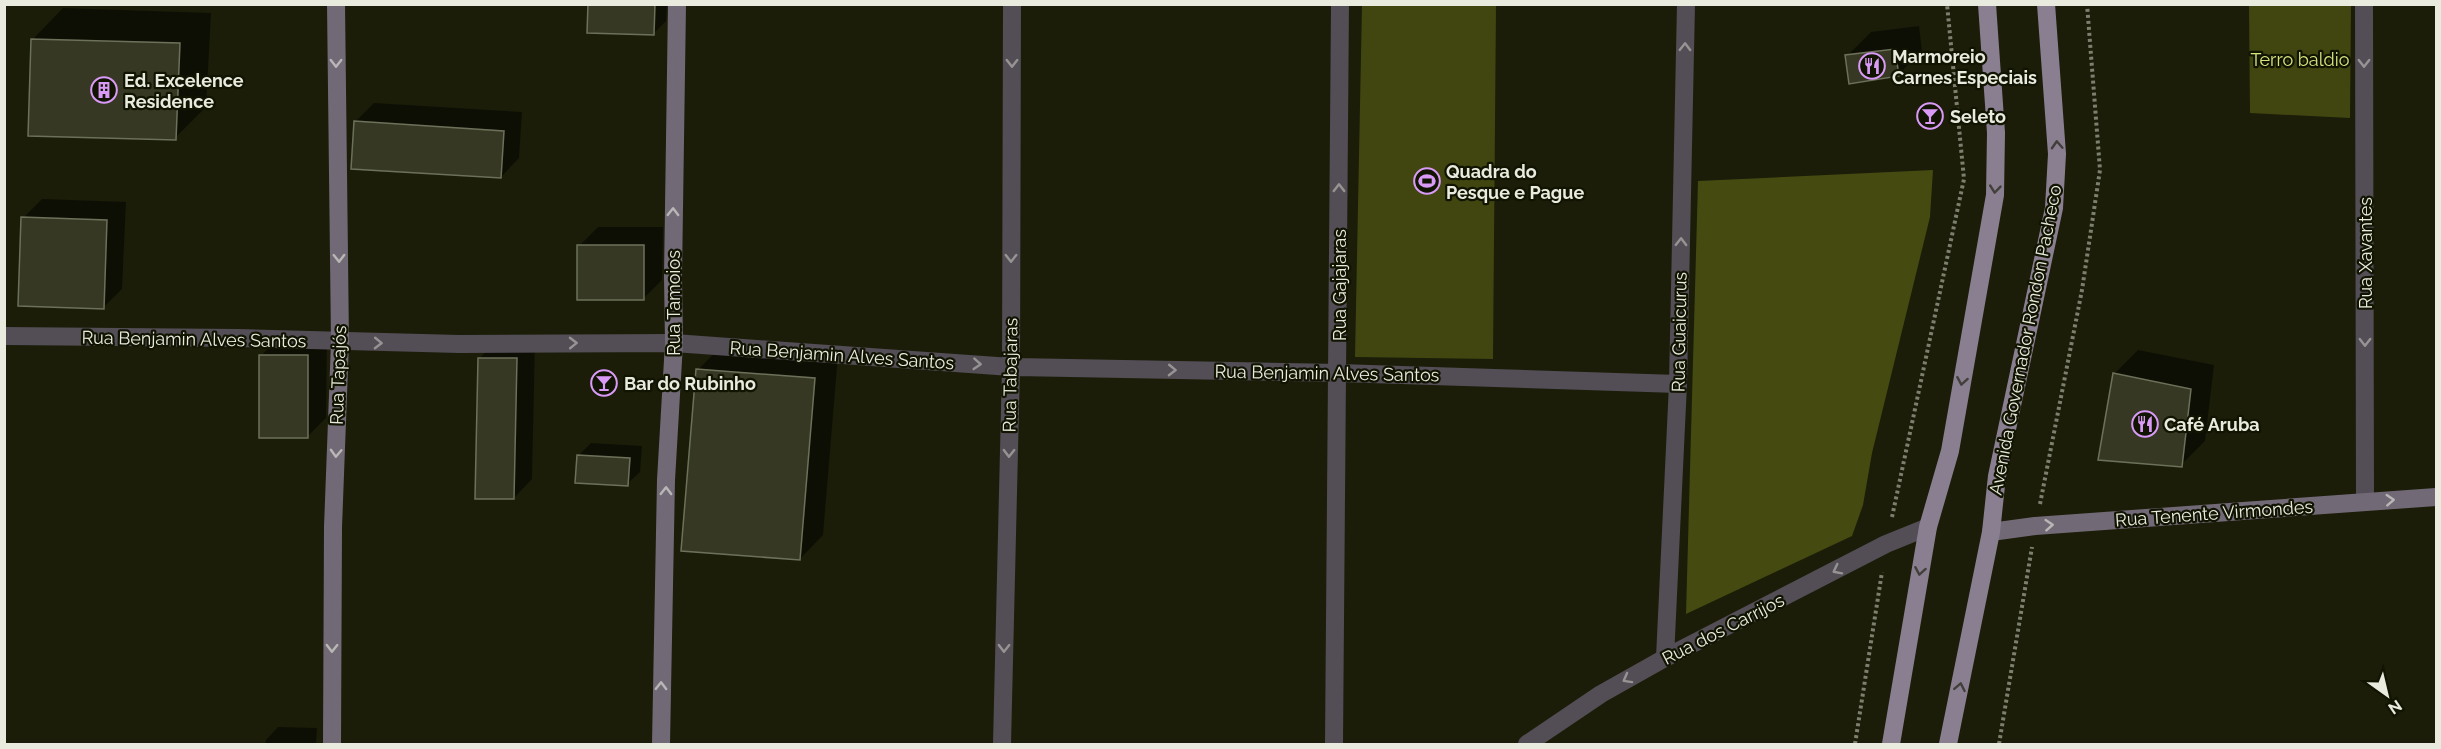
<svg xmlns="http://www.w3.org/2000/svg" width="2441" height="749" viewBox="0 0 2441 749" font-family="Raleway,sans-serif">
  <style>
    .green { fill: #414610 }
    .forest { fill: #454a11 }
    .shadow { fill: #0007 }
    .building { fill: #363823; stroke: #6d715a; stroke-width: 1.5 }
    .lines { fill: none; stroke-linecap: round; stroke-linejoin: round }
    .path { stroke: #7e806f; stroke-width: 4; stroke-dasharray: 3 3; stroke-linecap: butt }
    .street { stroke: #534d56; stroke-width: 18 }
    .secondary { stroke: #726977; stroke-width: 18 }
    .primary { stroke: #8a7f90; stroke-width: 18 }
    .oneway { stroke: #969493 }
    .oneway2 { stroke: #b9b7b5 }
    .oneway3 { stroke: #423f3b }
    .labels { text-anchor: middle; dominant-baseline: central; stroke-width: 4.5; stroke-linejoin: round; paint-order: stroke }
    .poi-label { font-size: 18px; font-weight: bold; fill: #e9ebde; stroke: #121402; text-anchor: start }
    .park-label { font-size: 18px; fill: #d7e37d; stroke: #121402 }
    .street-label { font-size: 18px; fill: #e9ebde; stroke: #121402 }
  </style>
  <rect width="100%" height="100%" fill="#1b1d09"/>
  <path class="green" d="M 1362,5 L 1496,5 L 1493,359 L 1355,357 Z
    M 2249,5 L 2351,5 L 2350,118 L 2250,113 Z"/>
  <path class="forest" d="M 1933,170 L 1930,217 L 1872,453 L 1863,505 L 1852,536 L 1686,614 L 1698,181 Z"/>
  <path class="shadow" d="M 589,4 L 667,4 L 666,21 L 653,34 Z
    M 63,8 L 211,13 L 206,107 L 175,138 L 32,40 Z
    M 1919,26 L 1922,51 L 1898,75 L 1847,56 L 1871,32 Z
    M 374,103 L 522,112 L 519,158 L 501,177 L 355,122 Z
    M 42,199 L 126,202 L 122,289 L 103,308 L 23,218 Z
    M 598,227 L 663,227 L 662,280 L 644,298 L 579,246 Z
    M 279,337 L 327,337 L 326,418 L 307,437 L 261,356 Z
    M 498,339 L 535,340 L 532,479 L 514,498 L 480,358 Z
    M 721,346 L 838,355 L 823,535 L 800,559 L 698,370 Z
    M 2138,350 L 2214,365 L 2205,441 L 2181,465 L 2114,374 Z
    M 591,443 L 642,446 L 640,472 L 627,484 L 578,456 Z
    M 278,727 L 317,728 L 316,744 L 265,744 L 266,740 Z"/>
  <path class="building" d="M 588,4 L 655,4 L 654,35 L 587,33 Z
    M 31,39 L 180,43 L 176,140 L 28,136 Z
    M 1895,49 L 1899,76 L 1849,84 L 1845,55 Z
    M 354,121 L 504,131 L 501,178 L 351,169 Z
    M 21,217 L 107,220 L 104,309 L 18,306 Z
    M 577,245 L 644,245 L 644,300 L 577,300 Z
    M 259,355 L 308,355 L 308,438 L 259,438 Z
    M 478,358 L 517,358 L 514,499 L 475,499 Z
    M 696,369 L 815,378 L 800,560 L 681,551 Z
    M 2113,373 L 2191,389 L 2182,467 L 2098,460 Z
    M 577,455 L 630,458 L 628,486 L 575,483 Z"/>
  <g class="lines">
    <path class="path" d="M 2040,504 L 2082,290 L 2100,170 L 2087,4
      M 1892,517 L 1964,179 L 1947,4
      M 1855,744 L 1882,572
      M 1999,744 L 2032,547"/>
    <path class="street" d="M 2364,4 L 2365,501
      M 4,336 L 238,338 L 459,344 L 674,343 L 1011,367 L 1339,373 L 1678,384
      M 1665,658 L 1678,384 L 1686,4
      M 1002,744 L 1011,367 L 1012,4
      M 1334,744 L 1340,4
      M 1527,744 L 1601,694 L 1665,658 L 1886,544 L 1928,527"/>
    <path class="secondary" d="M 1991,532 L 2035,526 L 2436,497
      M 332,744 L 333,527 L 340,342 L 336,4
      M 661,744 L 666,480 L 674,343 L 673,276 L 677,4"/>
    <path class="primary" d="M 1891,744 L 1928,527 L 1950,451 L 1995,195 L 1996,133 L 1987,4
      M 1948,744 L 1991,532 L 1997,476 L 2054,208 L 2057,154 L 2046,4"/>
  </g>
  <defs><path id="oneway-chevron" d="M-2-3.5L2.5 0L-2 3.5" fill="none" stroke-width="1.6" stroke-linecap="round" stroke-linejoin="round" transform="scale(1.5)"/></defs>
  <g class="oneway">
    <use href="#oneway-chevron" transform="translate(1685 47) rotate(-89)"/>
    <use href="#oneway-chevron" transform="translate(1012 63) rotate(90)"/>
    <use href="#oneway-chevron" transform="translate(2364 63) rotate(90)"/>
    <use href="#oneway-chevron" transform="translate(1339 188) rotate(-90)"/>
    <use href="#oneway-chevron" transform="translate(1681 242) rotate(-89)"/>
    <use href="#oneway-chevron" transform="translate(1011 258) rotate(90)"/>
    <use href="#oneway-chevron" transform="translate(2365 342) rotate(90)"/>
    <use href="#oneway-chevron" transform="translate(378 343) rotate(1)"/>
    <use href="#oneway-chevron" transform="translate(573 343) rotate(-1)"/>
    <use href="#oneway-chevron" transform="translate(977 364) rotate(4)"/>
    <use href="#oneway-chevron" transform="translate(1172 370) rotate(1)"/>
    <use href="#oneway-chevron" transform="translate(1009 453) rotate(91)"/>
    <use href="#oneway-chevron" transform="translate(1837 570) rotate(153)"/>
    <use href="#oneway-chevron" transform="translate(1004 648) rotate(91)"/>
    <use href="#oneway-chevron" transform="translate(1627 679) rotate(151)"/>
  </g>
  <g class="oneway2">
    <use href="#oneway-chevron" transform="translate(336 63) rotate(90)"/>
    <use href="#oneway-chevron" transform="translate(673 212) rotate(-89)"/>
    <use href="#oneway-chevron" transform="translate(339 258) rotate(89)"/>
    <use href="#oneway-chevron" transform="translate(336 453) rotate(92)"/>
    <use href="#oneway-chevron" transform="translate(666 491) rotate(-89)"/>
    <use href="#oneway-chevron" transform="translate(2390 500) rotate(-3)"/>
    <use href="#oneway-chevron" transform="translate(2049 525) rotate(-4)"/>
    <use href="#oneway-chevron" transform="translate(332 648) rotate(91)"/>
    <use href="#oneway-chevron" transform="translate(661 686) rotate(-89)"/>
  </g>
  <g class="oneway3">
    <use href="#oneway-chevron" transform="translate(2057 145) rotate(-93)"/>
    <use href="#oneway-chevron" transform="translate(1995 189) rotate(96)"/>
    <use href="#oneway-chevron" transform="translate(1962 381) rotate(100)"/>
    <use href="#oneway-chevron" transform="translate(1920 571) rotate(100)"/>
    <use href="#oneway-chevron" transform="translate(1960 687) rotate(-79)"/>
  </g>
  <defs>
    <g id="restaurant-ring" transform="scale(1.35)"><circle r="9.5" fill="#121402" stroke="#d99af7" stroke-width="1.5"/><path d="M-5-6h1v4h1v-4h1v4h1v-4h1v5L-1.5 .5V6h-2V.5L-5-1ZM5-6V6H3V1.5H1.5Q1.5-4 5-6Z" fill="#d99af7"/></g>
    <g id="building-ring" transform="scale(1.35)"><circle r="9.5" fill="#121402" stroke="#d99af7" stroke-width="1.5"/><path d="M-4-6H4V6H1V3H-1V6H-4ZM-2.5-4.3h1.7v1.8h-1.7ZM.8-4.3h1.7v1.8H.8ZM-2.5-1h1.7V.8h-1.7ZM.8-1h1.7V.8H.8Z" fill="#d99af7"/></g>
    <g id="bar-ring" transform="scale(1.35)"><circle r="9.5" fill="#121402" stroke="#d99af7" stroke-width="1.5"/><path d="M-6-5H6L.8 .8V4.5H3.5V6h-7V4.5H-.8V.8Z" fill="#d99af7"/></g>
    <g id="stadium-ring" transform="scale(1.35)"><circle r="9.5" fill="#121402" stroke="#d99af7" stroke-width="1.5"/><path d="M0-5a6.5 5 0 1 0 0 10a6.5 5 0 1 0 0-10ZM-3.5-1.8h7v3.6h-7Z" fill="#d99af7"/></g>
  </defs>
  <g fill-rule="evenodd">
    <use href="#restaurant-ring" x="1872" y="66"/>
    <use href="#building-ring" x="104" y="90"/>
    <use href="#bar-ring" x="1930" y="116"/>
    <use href="#stadium-ring" x="1427" y="181"/>
    <use href="#bar-ring" x="604" y="383"/>
    <use href="#restaurant-ring" x="2145" y="424"/>
  </g>
  <g class="labels">
    <g class="poi-label">
      <text x="1892" y="56">Marmoreio<tspan x="1892" dy="21">Carnes Especiais</tspan></text>
      <text x="124" y="80">Ed. Excelence<tspan x="124" dy="21">Residence</tspan></text>
      <text x="1950" y="116">Seleto</text>
      <text x="1446" y="171">Quadra do<tspan x="1446" dy="21">Pesque e Pague</tspan></text>
      <text x="624" y="383">Bar do Rubinho</text>
      <text x="2164" y="424">Café Aruba</text>
    </g>
    <g class="park-label">
      <text x="2300" y="59">Terro baldio</text>
    </g>
    <g class="street-label">
      <text transform="translate(2365 253) rotate(-90)">Rua Xavantes</text>
      <text transform="translate(1339 285) rotate(-90)">Rua Gajajaras</text>
      <text transform="translate(673 303) rotate(-90)">Rua Tamoios</text>
      <text transform="translate(1679 332) rotate(-89)">Rua Guaicurus</text>
      <text transform="translate(194 339) rotate(1)">Rua Benjamin Alves Santos</text>
      <text transform="translate(2025 340) rotate(-79)">Avenida Governador Rondon Pacheco</text>
      <text transform="translate(842 355) rotate(4)">Rua Benjamin Alves Santos</text>
      <text transform="translate(1327 373) rotate(1)">Rua Benjamin Alves Santos</text>
      <text transform="translate(338 375) rotate(-88)">Rua Tapajós</text>
      <text transform="translate(1010 375) rotate(-89)">Rua Tabajaras</text>
      <text transform="translate(2214 513) rotate(-4)">Rua Tenente Virmondes</text>
      <text transform="translate(1723 629) rotate(-27)">Rua dos Carrijos</text>
    </g>
  </g>
  <rect width="2441" height="749" fill="none" stroke="#e9ebde" stroke-width="12"/>
  <g transform="translate(2387 695) rotate(146)" stroke="#121402" stroke-width="4.5" paint-order="stroke">
  <path d="M0-4.5L10 22L0 15L-10 22Z" fill="#e9ebde"/>
  <text y="-9" font-size="16" font-weight="bold" text-anchor="middle" fill="#e9ebde">N</text>
  </g>
</svg>
